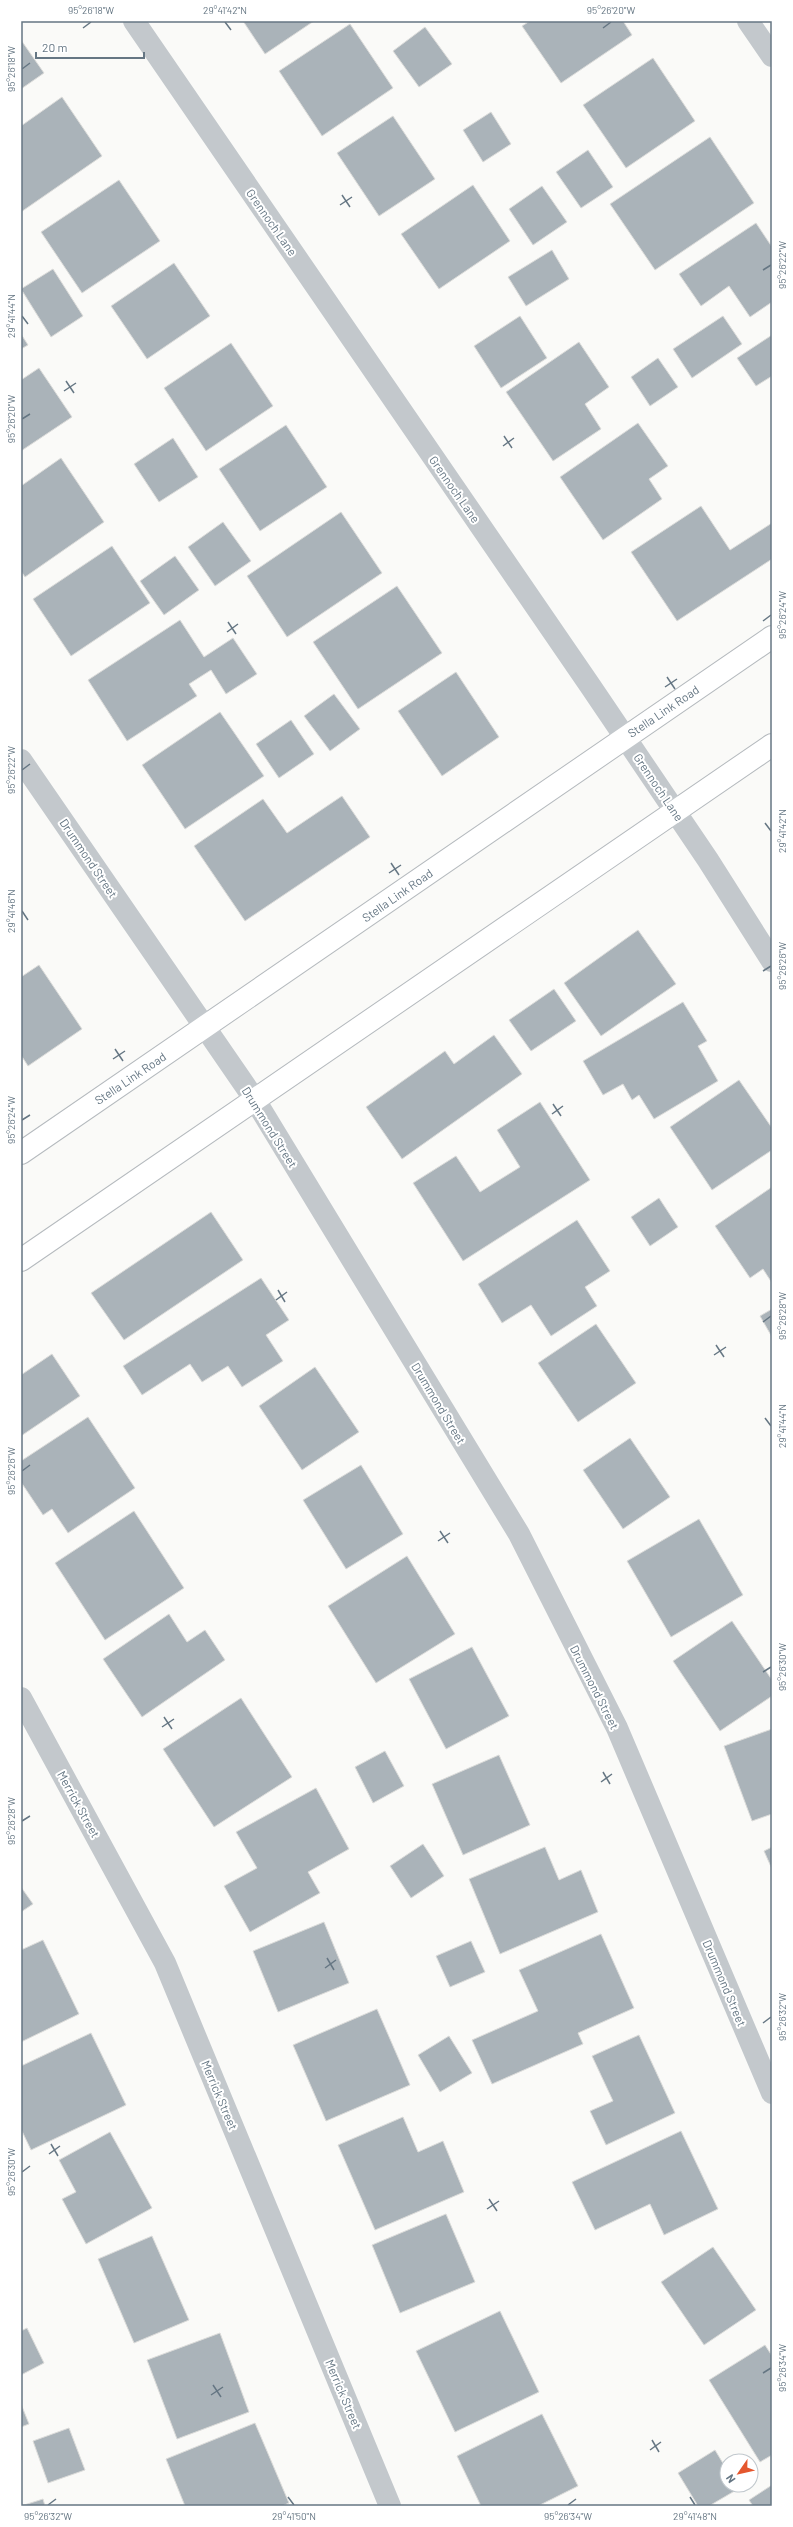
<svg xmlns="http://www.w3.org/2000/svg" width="793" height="2527" viewBox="0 0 793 2527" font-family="Barlow,sans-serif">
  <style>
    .building { fill: #aab3b9; stroke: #dcdcda }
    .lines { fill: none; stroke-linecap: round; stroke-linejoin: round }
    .major-casing { stroke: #b5babe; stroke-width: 24 }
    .minor { stroke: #c3c8cc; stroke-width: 22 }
    .major { stroke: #fff; stroke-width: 22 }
    .ticks { fill: none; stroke: #657683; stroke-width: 1.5 }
    .labels { text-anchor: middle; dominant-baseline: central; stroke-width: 4; stroke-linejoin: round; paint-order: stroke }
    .street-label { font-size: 12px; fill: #657683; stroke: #fff }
    .neatline { fill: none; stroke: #657683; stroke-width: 1.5 }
    .ticks-label { font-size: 10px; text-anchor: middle; fill: #657683 }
  </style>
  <rect width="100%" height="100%" fill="#fafaf8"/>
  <path class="building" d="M 243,21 L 314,21 L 265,54 Z
    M 530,21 L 623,21 L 632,35 L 561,83 L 522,26 Z
    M 350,24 L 393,88 L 322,136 L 279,71 Z
    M 425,27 L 452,64 L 419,87 L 393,51 Z
    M 21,40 L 44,73 L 21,89 Z
    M 653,58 L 695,121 L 626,168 L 583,105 Z
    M 62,97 L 102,156 L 21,212 L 21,126 Z
    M 491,112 L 511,144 L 483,162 L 463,130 Z
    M 393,116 L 435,179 L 379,216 L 337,153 Z
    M 710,137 L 754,203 L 655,270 L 610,204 Z
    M 588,150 L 613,187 L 581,208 L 556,172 Z
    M 119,180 L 160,241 L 82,293 L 41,232 Z
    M 473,185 L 510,241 L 439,289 L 401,234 Z
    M 542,186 L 567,222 L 533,245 L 509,209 Z
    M 756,223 L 772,247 L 772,302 L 750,317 L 729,286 L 701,306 L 679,274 Z
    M 552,250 L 569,279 L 526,306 L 508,277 Z
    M 174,263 L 210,316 L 147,359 L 111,306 Z
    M 53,269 L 83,316 L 51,337 L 21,289 Z
    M 520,316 L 547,358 L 501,388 L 474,346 Z
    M 723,316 L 742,344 L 692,378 L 673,349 Z
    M 21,334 L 28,345 L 21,349 Z
    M 772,335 L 772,376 L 756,386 L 737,358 Z
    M 579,342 L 609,387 L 585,404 L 601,429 L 553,461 L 506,392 Z
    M 231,343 L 273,406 L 206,451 L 164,388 Z
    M 658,358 L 678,387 L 650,406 L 631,377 Z
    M 39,368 L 72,417 L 21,451 L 21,380 Z
    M 638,423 L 668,466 L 649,479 L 662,499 L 603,540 L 560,477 Z
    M 286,425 L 327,487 L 260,531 L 219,469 Z
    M 173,438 L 198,477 L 159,502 L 134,464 Z
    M 61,458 L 104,522 L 25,577 L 21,571 L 21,486 Z
    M 701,506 L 730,550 L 772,523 L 772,559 L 677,621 L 631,552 Z
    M 341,512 L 382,573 L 287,637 L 247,576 Z
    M 223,522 L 251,561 L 215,586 L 188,547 Z
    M 112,546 L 150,603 L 71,656 L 33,599 Z
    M 175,556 L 199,590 L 164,615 L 140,581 Z
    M 397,586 L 442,653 L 358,709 L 313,642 Z
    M 180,620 L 204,657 L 233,638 L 257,674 L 226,694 L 211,670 L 189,684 L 197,696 L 127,741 L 88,680 Z
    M 456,672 L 499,737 L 442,776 L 398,711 Z
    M 334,694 L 360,729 L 330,751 L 304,716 Z
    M 220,712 L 264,776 L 185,829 L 142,765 Z
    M 291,720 L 314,754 L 279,778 L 256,744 Z
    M 342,796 L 370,837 L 245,921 L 194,846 L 263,799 L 287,833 Z
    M 638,930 L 676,984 L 601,1036 L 564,983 Z
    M 39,965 L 82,1029 L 28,1066 L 21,1055 L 21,977 Z
    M 554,989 L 576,1021 L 531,1051 L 509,1020 Z
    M 683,1002 L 707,1041 L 698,1046 L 718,1081 L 654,1119 L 639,1095 L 632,1100 L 623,1084 L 603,1095 L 583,1061 Z
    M 494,1035 L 522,1074 L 402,1159 L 366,1107 L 445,1051 L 454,1064 Z
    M 739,1080 L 772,1128 L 772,1150 L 712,1190 L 670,1127 Z
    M 540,1102 L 590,1180 L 463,1261 L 413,1183 L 456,1156 L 480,1192 L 520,1167 L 497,1130 Z
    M 772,1187 L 772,1283 L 763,1269 L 750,1278 L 715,1226 Z
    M 659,1198 L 678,1227 L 650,1246 L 631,1217 Z
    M 211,1212 L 243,1260 L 124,1340 L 91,1293 Z
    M 577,1220 L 610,1271 L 585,1287 L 597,1306 L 551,1336 L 531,1305 L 502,1323 L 478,1284 Z
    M 261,1278 L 289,1320 L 266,1335 L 283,1361 L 242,1387 L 228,1366 L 202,1382 L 190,1364 L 142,1395 L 123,1366 Z
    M 772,1309 L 772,1337 L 760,1316 Z
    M 596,1324 L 636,1383 L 578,1422 L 538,1363 Z
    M 52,1354 L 80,1396 L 21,1436 L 21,1375 Z
    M 315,1367 L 359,1432 L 302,1470 L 259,1406 Z
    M 88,1417 L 135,1488 L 68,1533 L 52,1509 L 43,1515 L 21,1482 L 21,1461 Z
    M 630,1438 L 670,1497 L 623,1529 L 583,1470 Z
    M 361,1465 L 403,1534 L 346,1569 L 303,1500 Z
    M 134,1511 L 184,1588 L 105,1640 L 55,1563 Z
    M 699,1519 L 743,1595 L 671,1637 L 627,1561 Z
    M 407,1556 L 455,1634 L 376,1683 L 328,1606 Z
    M 169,1614 L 187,1642 L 205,1630 L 225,1660 L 142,1717 L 103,1659 Z
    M 732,1621 L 772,1680 L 772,1696 L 720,1731 L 673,1661 Z
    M 472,1647 L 509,1716 L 446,1749 L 409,1679 Z
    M 241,1698 L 292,1777 L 214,1827 L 163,1749 Z
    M 772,1729 L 772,1814 L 752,1821 L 724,1746 Z
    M 385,1751 L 404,1786 L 373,1803 L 355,1767 Z
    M 499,1755 L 530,1825 L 463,1855 L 432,1784 Z
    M 316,1788 L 349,1849 L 308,1872 L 320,1893 L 250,1932 L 224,1886 L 257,1868 L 236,1832 Z
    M 423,1844 L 444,1876 L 411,1898 L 390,1866 Z
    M 545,1847 L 559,1880 L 581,1870 L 598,1912 L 500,1954 L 469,1879 Z
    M 772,1847 L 772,1869 L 764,1851 Z
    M 21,1887 L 33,1904 L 21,1912 Z
    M 324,1922 L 349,1983 L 278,2012 L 253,1951 Z
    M 601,1934 L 634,2008 L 578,2033 L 583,2044 L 492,2084 L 472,2040 L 538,2011 L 519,1970 Z
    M 43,1940 L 79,2014 L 21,2042 L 21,1950 Z
    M 471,1941 L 485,1972 L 450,1987 L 436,1956 Z
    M 377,2009 L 410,2085 L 326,2121 L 293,2045 Z
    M 91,2033 L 126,2105 L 31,2150 L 21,2129 L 21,2066 Z
    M 639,2035 L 675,2113 L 606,2145 L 590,2111 L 613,2101 L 592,2056 Z
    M 449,2036 L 472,2073 L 440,2092 L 418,2055 Z
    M 403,2117 L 418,2152 L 443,2141 L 464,2192 L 375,2230 L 338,2145 Z
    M 681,2131 L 718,2209 L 664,2235 L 650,2204 L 595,2230 L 572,2182 Z
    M 110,2132 L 152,2208 L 86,2244 L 62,2199 L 76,2192 L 59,2160 Z
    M 446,2214 L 475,2282 L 400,2313 L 372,2245 Z
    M 152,2236 L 189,2320 L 134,2343 L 98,2259 Z
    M 713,2247 L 756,2310 L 704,2345 L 661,2282 Z
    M 500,2311 L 539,2392 L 455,2432 L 416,2351 Z
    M 27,2328 L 44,2363 L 21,2375 L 21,2331 Z
    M 220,2333 L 249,2412 L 177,2439 L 147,2360 Z
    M 765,2345 L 772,2356 L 772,2455 L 760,2462 L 709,2380 Z
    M 21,2404 L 29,2424 L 21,2427 Z
    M 542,2414 L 578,2486 L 538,2506 L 481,2506 L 457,2456 Z
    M 255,2423 L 289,2503 L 282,2506 L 185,2506 L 166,2459 Z
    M 69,2428 L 85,2470 L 48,2483 L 33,2441 Z
    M 715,2450 L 727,2470 L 727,2485 L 736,2485 L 738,2489 L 709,2506 L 698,2506 L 678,2473 Z
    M 772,2485 L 772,2506 L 753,2506 L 749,2500 Z
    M 43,2499 L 45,2506 L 21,2506 Z"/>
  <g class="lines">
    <g class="major-casing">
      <path id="major" d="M 21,1153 L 772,637
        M 21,1260 L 772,745"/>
    </g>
    <path class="minor" d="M 134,21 L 591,687 L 708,860 L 772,961
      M 748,21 L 772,56
      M 21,760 L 255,1100 L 519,1534 L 617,1728 L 772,2093
      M 21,1698 L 165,1963 L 390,2506"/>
    <use href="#major" class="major"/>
  </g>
  <path class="ticks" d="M 225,22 L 231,30M 83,28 L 91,22M 603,28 L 611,22M 22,69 L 30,63M 342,195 L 350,207M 340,205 L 352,197M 763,270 L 771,265M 22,316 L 28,324M 66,381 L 74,393M 64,391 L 76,383M 22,419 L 30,414M 504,436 L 512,448M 503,446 L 514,438M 763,621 L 771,615M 228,622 L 236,634M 227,632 L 238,624M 667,677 L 675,689M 665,687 L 677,679M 22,770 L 30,764M 765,823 L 771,831M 391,863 L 399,875M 389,873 L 401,865M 22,911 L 28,920M 763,971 L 771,966M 115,1049 L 123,1061M 113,1059 L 125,1051M 553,1104 L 561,1116M 552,1114 L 563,1106M 22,1120 L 30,1115M 278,1290 L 285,1302M 276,1300 L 287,1292M 763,1322 L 771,1316M 716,1345 L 724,1357M 714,1355 L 726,1347M 765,1418 L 771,1426M 22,1471 L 30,1465M 440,1531 L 448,1543M 438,1541 L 450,1533M 763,1672 L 771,1667M 164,1717 L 172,1729M 162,1727 L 174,1719M 603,1772 L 610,1784M 601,1782 L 612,1774M 22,1821 L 30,1816M 327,1958 L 334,1970M 325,1968 L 336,1960M 763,2023 L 771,2017M 51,2144 L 58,2156M 49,2154 L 60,2146M 22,2172 L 30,2166M 489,2199 L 497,2211M 487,2209 L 499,2201M 763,2373 L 771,2368M 213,2385 L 221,2397M 211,2395 L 223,2387M 652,2440 L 659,2452M 650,2450 L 661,2442M 288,2497 L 294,2505M 690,2497 L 695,2505M 48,2505 L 56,2499M 568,2505 L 576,2499"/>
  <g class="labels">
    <g class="street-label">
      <text transform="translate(272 222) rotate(55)">Grennoch Lane</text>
      <text transform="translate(455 489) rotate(55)">Grennoch Lane</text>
      <text transform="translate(663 711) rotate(-34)">Stella Link Road</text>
      <text transform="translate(659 787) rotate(56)">Grennoch Lane</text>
      <text transform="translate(89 858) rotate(56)">Drummond Street</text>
      <text transform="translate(397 895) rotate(-35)">Stella Link Road</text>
      <text transform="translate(130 1078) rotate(-34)">Stella Link Road</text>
      <text transform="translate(270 1127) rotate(58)">Drummond Street</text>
      <text transform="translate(439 1403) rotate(59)">Drummond Street</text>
      <text transform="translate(595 1687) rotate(63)">Drummond Street</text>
      <text transform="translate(79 1804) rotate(61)">Merrick Street</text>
      <text transform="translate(725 1983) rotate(67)">Drummond Street</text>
      <text transform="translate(220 2095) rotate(67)">Merrick Street</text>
      <text transform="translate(344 2394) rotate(67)">Merrick Street</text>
    </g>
  </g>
  <rect width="793" height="2527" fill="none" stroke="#ffffff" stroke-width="44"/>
  <g transform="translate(739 2473) rotate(236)"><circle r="19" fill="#ffffff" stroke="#c1c8cd"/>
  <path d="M0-3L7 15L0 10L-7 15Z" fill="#e4572e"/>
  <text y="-6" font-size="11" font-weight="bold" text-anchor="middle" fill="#657683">N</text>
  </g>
  <path d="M36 52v6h108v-6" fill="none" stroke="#657683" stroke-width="2"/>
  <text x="42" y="52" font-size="12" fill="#657683" stroke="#ffffff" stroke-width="3" paint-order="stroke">20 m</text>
  <rect x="22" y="22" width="749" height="2483" class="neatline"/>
  <g class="ticks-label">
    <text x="91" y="14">95°26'18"W</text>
    <text x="225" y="14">29°41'42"N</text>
    <text x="611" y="14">95°26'20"W</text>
    <text transform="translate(11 69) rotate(-90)" y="4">95°26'18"W</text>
    <text transform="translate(782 265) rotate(-90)" y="4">95°26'22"W</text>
    <text transform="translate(11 316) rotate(-90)" y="4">29°41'44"N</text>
    <text transform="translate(11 419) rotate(-90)" y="4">95°26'20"W</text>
    <text transform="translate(782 615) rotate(-90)" y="4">95°26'24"W</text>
    <text transform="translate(11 770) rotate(-90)" y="4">95°26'22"W</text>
    <text transform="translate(782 831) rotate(-90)" y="4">29°41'42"N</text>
    <text transform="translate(11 911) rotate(-90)" y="4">29°41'46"N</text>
    <text transform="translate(782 966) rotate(-90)" y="4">95°26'26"W</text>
    <text transform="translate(11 1120) rotate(-90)" y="4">95°26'24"W</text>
    <text transform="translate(782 1316) rotate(-90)" y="4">95°26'28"W</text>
    <text transform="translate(782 1426) rotate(-90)" y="4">29°41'44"N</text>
    <text transform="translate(11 1471) rotate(-90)" y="4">95°26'26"W</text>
    <text transform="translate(782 1667) rotate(-90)" y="4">95°26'30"W</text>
    <text transform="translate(11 1821) rotate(-90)" y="4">95°26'28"W</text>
    <text transform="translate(782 2017) rotate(-90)" y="4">95°26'32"W</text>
    <text transform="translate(11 2172) rotate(-90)" y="4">95°26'30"W</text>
    <text transform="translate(782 2368) rotate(-90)" y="4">95°26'34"W</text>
    <text x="48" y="2520">95°26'32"W</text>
    <text x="294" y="2520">29°41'50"N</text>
    <text x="568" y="2520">95°26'34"W</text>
    <text x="695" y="2520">29°41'48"N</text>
  </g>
</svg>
